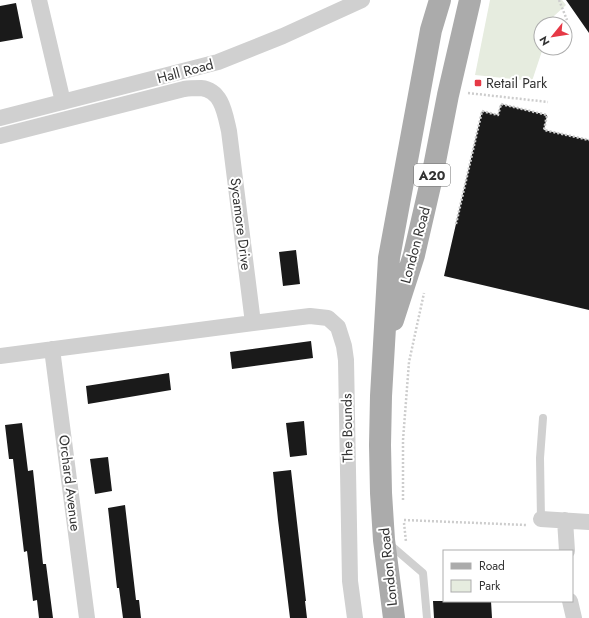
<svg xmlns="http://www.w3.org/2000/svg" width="589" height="618" viewBox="0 0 589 618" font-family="Jost,sans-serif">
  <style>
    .green { fill: #e6ecdf }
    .building { fill: #1a1a1a }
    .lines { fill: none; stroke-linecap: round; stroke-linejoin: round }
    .path { stroke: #cdcdcd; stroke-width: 2.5; stroke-dasharray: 2 2; stroke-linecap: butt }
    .lane { stroke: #d0d0d0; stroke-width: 8 }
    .street { stroke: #d0d0d0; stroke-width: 16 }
    .primary { stroke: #ababab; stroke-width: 22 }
    .poi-dot { fill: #e63946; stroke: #fff; stroke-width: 1.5 }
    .labels { text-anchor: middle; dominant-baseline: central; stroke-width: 4; stroke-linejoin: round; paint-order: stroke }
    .shield { fill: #fff; stroke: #707070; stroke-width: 1 }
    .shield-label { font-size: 13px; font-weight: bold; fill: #333 }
    .street-label { font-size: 14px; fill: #333; stroke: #fff }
    .poi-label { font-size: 14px; fill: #333; stroke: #fff; text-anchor: start }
  </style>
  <rect width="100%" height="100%" fill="#fff"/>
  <path class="green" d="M 490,0 L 562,0 L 566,5 L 554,16 L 551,24 L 541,24 L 541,48 L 543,48 L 532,81 L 475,75 Z"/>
  <path class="building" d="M 566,0 L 589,0 L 589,33 Z
    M 16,3 L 23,38 L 0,42 L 0,6 Z
    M 501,104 L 547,115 L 544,130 L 589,140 L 589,310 L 444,276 L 482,111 L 498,115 Z
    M 296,250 L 300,284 L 283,286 L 279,252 Z
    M 311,341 L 313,358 L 232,369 L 230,352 Z
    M 169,373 L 171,390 L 88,404 L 86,386 Z
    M 304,421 L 307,455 L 290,457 L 286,423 Z
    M 22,423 L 28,471 L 33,470 L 43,564 L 46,564 L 53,618 L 39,618 L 37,600 L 33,601 L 27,551 L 24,552 L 13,459 L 9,459 L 5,425 Z
    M 108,457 L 112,491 L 95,494 L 90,459 Z
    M 291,470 L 306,601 L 305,601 L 307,618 L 290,618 L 278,520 L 273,472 Z
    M 125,505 L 136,600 L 139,600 L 141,618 L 123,618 L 119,588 L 117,588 L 108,508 Z
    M 433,601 L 491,601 L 492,618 L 434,618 Z"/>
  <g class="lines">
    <path class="path" d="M 559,0 L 567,20
      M 468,93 L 548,102
      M 456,224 L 482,111 L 498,115 L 501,104 L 547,115 L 544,130 L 589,140
      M 403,500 L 403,440 L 409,362 L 424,293
      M 404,520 L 526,525
      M 404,523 L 406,542"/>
    <path class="lane" d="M 541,519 L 540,458 L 543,418
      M 388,543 L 423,573 L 427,618"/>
    <path class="street" d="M 39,0 L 63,102
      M 0,118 L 218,62 L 283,36 L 362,0
      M 0,136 L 184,89 C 190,88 195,88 201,88 C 222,90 225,114 229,131 L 253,323 L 0,356
      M 253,323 L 310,316 L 328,318 L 338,327 L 344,346 L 346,360 L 350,581 L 355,618
      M 52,349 L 87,618
      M 541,519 L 589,522
      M 565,520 L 567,551
      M 570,601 L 574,618"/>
    <path class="primary" d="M 393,320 L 414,255 L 432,177 L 448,95 L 470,0
      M 394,618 L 384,540 L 381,493 L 380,445 L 381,396 L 389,258 L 431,30 L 440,0"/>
  </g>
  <rect class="poi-dot" x="474" y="79" width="8" height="8" rx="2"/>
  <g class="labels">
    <rect class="shield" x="414" y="164" width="36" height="22" rx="3"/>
    <g class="shield-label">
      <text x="432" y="175">A20</text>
    </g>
    <g class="street-label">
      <text transform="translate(185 71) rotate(-15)">Hall Road</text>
      <text transform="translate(241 224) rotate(83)">Sycamore Drive</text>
      <text transform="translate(415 245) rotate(-75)">London Road</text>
      <text transform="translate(347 428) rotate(-91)">The Bounds</text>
      <text transform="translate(70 483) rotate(83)">Orchard Avenue</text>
      <text transform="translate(388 567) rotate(-96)">London Road</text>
    </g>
    <g class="poi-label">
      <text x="486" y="83">Retail Park</text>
    </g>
  </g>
  <rect x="443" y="550" width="130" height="52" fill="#ffffff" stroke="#adadad"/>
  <rect x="451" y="563" width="20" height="6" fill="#ababab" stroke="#adadad"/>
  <text x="479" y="570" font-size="12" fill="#333333">Road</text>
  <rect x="451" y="580" width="20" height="12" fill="#e6ecdf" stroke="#adadad"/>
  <text x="479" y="590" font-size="12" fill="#333333">Park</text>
  <g transform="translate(553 36) rotate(240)"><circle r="19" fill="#ffffff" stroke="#adadad"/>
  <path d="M0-3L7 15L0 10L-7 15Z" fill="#e63946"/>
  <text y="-6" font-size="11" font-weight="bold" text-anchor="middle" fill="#333333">N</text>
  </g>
</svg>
